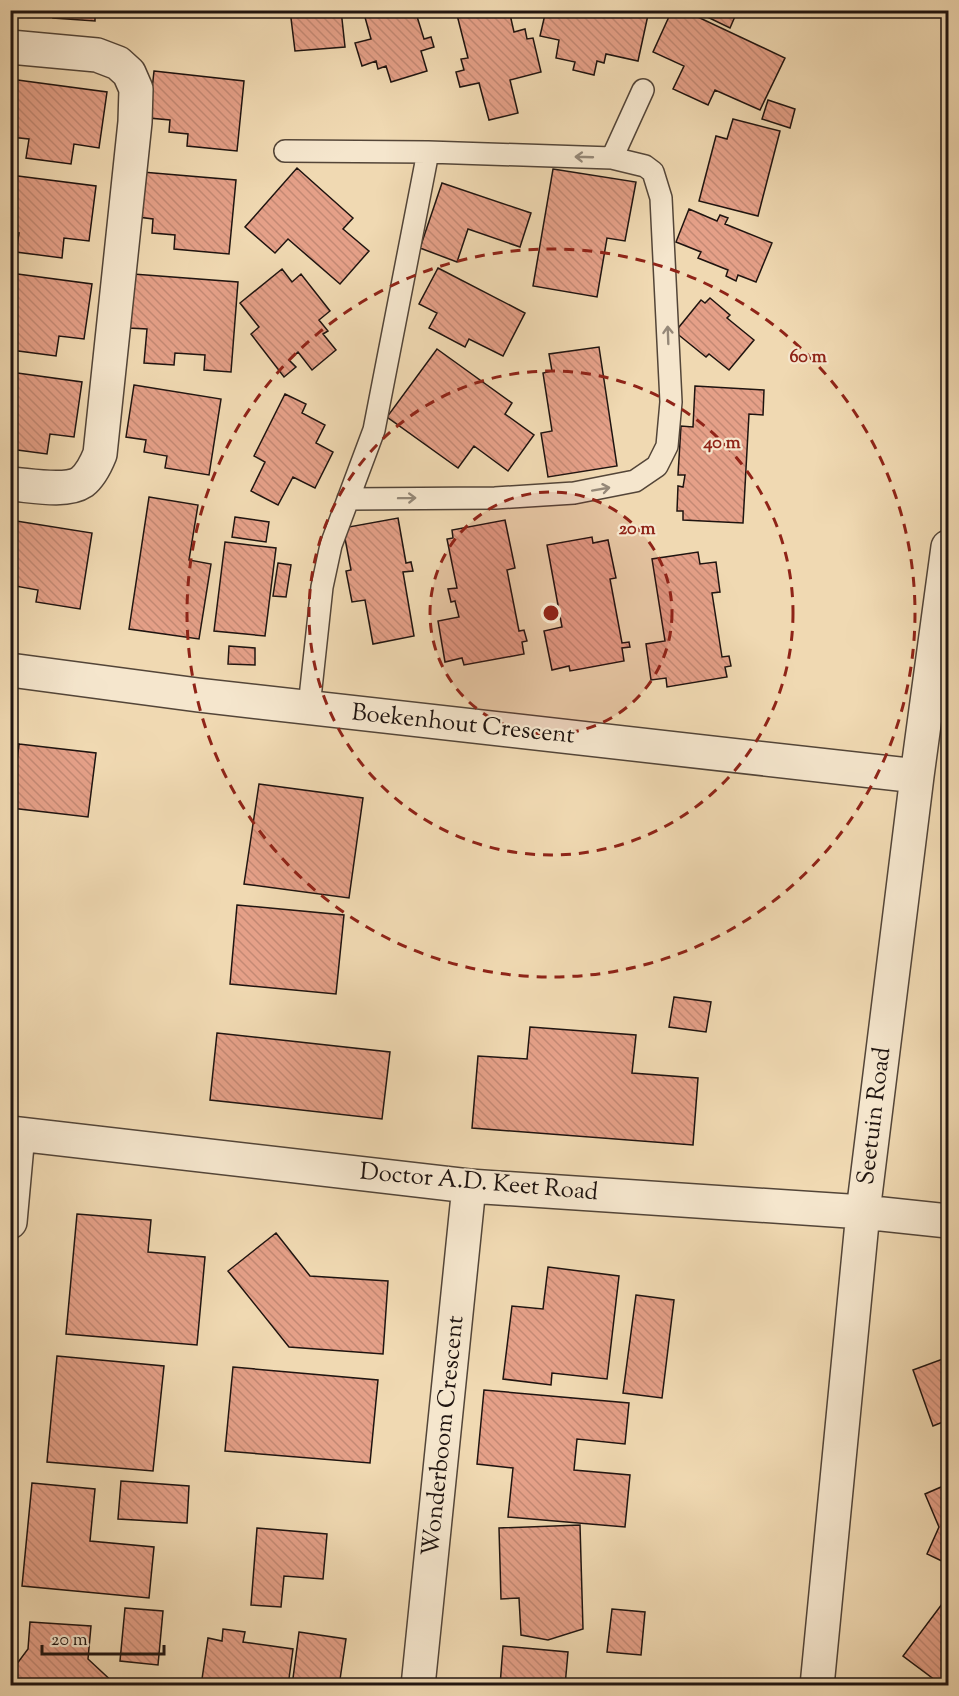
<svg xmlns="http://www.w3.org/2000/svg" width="959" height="1696" viewBox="0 0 959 1696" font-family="'Sorts Mill Goudy',serif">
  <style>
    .building { fill: url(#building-back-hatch); stroke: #1f1410; stroke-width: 1.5 }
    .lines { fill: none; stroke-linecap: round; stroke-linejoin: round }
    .service-casing { stroke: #534538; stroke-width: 24 }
    .minor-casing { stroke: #534538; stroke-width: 36 }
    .service { stroke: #f5e6cd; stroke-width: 21 }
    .minor { stroke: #f5e6cd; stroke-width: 33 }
    .oneway { stroke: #958878 }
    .ring { fill: none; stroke: #8f2418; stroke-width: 3; stroke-dasharray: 10 8 }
    .labels { text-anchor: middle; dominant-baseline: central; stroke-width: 4.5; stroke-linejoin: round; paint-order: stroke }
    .street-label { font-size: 24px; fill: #1f1410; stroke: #f5e6cd }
    .centre { fill: #8f2418; stroke: #f5e6cd; stroke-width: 3 }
    .ring-label { font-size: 18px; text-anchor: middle; font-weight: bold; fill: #8f2418; stroke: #f5e6cd; stroke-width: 4.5; stroke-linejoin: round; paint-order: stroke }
  </style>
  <defs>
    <pattern id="building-back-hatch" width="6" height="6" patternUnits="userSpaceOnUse" patternTransform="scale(1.5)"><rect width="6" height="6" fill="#e5a088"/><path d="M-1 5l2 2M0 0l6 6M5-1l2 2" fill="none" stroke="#c48974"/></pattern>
  </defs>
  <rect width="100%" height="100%" fill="#f0d9b2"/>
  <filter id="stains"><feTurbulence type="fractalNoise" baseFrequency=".00333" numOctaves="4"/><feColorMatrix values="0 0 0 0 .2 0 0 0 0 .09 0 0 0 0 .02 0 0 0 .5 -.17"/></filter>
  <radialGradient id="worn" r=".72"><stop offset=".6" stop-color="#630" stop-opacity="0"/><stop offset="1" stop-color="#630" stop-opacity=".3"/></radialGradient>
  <path class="building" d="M 54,10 L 95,10 L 95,21 L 53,18 Z
    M 290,10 L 341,10 L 345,47 L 295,51 Z
    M 363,10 L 415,10 L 424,39 L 431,37 L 434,47 L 421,51 L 427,71 L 391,82 L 386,66 L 378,69 L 376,61 L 362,66 L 355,43 L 371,39 Z
    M 474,10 L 509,10 L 514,32 L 525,29 L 527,39 L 533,38 L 541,72 L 510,80 L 518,113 L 489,120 L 479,83 L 460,87 L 456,72 L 464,70 L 461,59 L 468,58 L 457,15 Z
    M 546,10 L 629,10 L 648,15 L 638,61 L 606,54 L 604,63 L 597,61 L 594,75 L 573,70 L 575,62 L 556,58 L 559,40 L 540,36 Z
    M 672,10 L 683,10 L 785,58 L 760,110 L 715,90 L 708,105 L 673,89 L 684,66 L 653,52 Z
    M 693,10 L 728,10 L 736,14 L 730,28 Z
    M 154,71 L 244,81 L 237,151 L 187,146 L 188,134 L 169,132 L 170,120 L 149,118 Z
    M 10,79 L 107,92 L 99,148 L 74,144 L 71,164 L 26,158 L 29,139 L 10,137 Z
    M 768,100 L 795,109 L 790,128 L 762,119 Z
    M 733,119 L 780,131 L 758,216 L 699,201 L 716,136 L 727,139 Z
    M 297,168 L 353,218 L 343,229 L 369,251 L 340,284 L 288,239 L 275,253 L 245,227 Z
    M 553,169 L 636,182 L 625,241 L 607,238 L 597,297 L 533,286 Z
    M 142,172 L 236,180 L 229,254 L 174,249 L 175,235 L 152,233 L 153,219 L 138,217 Z
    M 10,175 L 96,186 L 89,241 L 64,238 L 62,258 L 16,252 L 19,233 L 10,232 Z
    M 442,183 L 531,213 L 520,247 L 468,229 L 457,262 L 420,248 Z
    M 689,209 L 717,221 L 720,215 L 728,218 L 725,224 L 772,243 L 756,282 L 738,275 L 736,281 L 726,276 L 728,270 L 698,258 L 701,252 L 676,242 Z
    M 438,268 L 525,313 L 503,356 L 469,339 L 465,347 L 429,328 L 437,313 L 419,304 Z
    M 282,269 L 292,282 L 301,274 L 330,311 L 319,320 L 328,331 L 323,334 L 336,350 L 312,370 L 298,352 L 289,360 L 296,367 L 284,377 L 251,334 L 259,327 L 240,303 Z
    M 10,273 L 92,284 L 84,339 L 59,336 L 56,356 L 11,350 L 14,331 L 10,330 Z
    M 133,274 L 238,282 L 231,372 L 204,370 L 205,355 L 175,353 L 174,365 L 144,363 L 147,329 L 129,328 Z
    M 710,298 L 730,315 L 727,318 L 754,340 L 729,370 L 709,354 L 706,357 L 675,332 L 701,300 L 705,303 Z
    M 599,347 L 617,466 L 548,477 L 541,433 L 552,431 L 543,373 L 552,371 L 549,354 Z
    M 437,349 L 512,403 L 505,414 L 534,435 L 508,471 L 474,446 L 458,468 L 387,417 Z
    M 10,372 L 82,382 L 74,437 L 50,434 L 47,454 L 10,449 Z
    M 134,385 L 221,399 L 209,475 L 165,468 L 167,456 L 144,452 L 146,440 L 126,437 Z
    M 695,386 L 764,390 L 763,415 L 749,414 L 743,523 L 683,520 L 683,511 L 677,511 L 678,486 L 683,487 L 685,475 L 678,475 L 681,426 L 693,427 Z
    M 285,394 L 306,404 L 302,413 L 325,425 L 316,443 L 333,452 L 315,488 L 293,477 L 278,505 L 251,491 L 265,462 L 254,456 Z
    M 149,497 L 198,505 L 189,560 L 211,564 L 199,639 L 129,629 Z
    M 235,517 L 269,522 L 266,542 L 232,537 Z
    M 398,518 L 406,563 L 411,562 L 413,571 L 403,572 L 414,636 L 373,644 L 365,600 L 352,602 L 346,571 L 351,570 L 343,528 Z
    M 10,520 L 92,533 L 80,609 L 36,602 L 38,590 L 15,586 L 17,575 L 10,574 Z
    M 505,520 L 515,568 L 507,570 L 519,631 L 524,630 L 527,641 L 522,642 L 524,654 L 464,665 L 462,658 L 445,662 L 438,621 L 459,617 L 455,601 L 451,602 L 448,589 L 457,588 L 447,539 L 453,538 L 452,530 Z
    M 592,537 L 593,543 L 608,540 L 616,578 L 610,579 L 622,643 L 629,642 L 630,647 L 622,648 L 624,661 L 570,671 L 569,666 L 552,670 L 544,631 L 562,627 L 547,545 Z
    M 225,542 L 276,548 L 265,636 L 214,631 Z
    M 698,552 L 700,564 L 716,562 L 720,592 L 712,593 L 722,657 L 729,656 L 731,666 L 725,667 L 727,677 L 667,687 L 666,678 L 651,680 L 646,644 L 665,641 L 652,559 Z
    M 278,563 L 291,565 L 286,597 L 273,596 Z
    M 229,646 L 255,648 L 255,665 L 228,664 Z
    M 10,743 L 19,744 L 11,808 L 10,808 Z
    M 19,744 L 96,753 L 88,817 L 11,808 Z
    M 259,784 L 363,798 L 349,898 L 244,884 Z
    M 237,905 L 344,915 L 336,994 L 230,984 Z
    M 674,997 L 711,1002 L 706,1032 L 669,1027 Z
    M 530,1027 L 636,1035 L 632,1073 L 698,1078 L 693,1145 L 472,1128 L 478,1056 L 527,1059 Z
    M 217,1033 L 390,1052 L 382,1119 L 210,1100 Z
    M 77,1214 L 151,1220 L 148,1252 L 205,1257 L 197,1345 L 66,1334 Z
    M 276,1233 L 310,1276 L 388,1281 L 383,1354 L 289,1347 L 228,1271 Z
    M 548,1267 L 619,1276 L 607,1379 L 552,1373 L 551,1385 L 503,1379 L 512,1306 L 543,1309 Z
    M 636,1295 L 674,1300 L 662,1398 L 623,1393 Z
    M 57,1356 L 164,1366 L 153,1471 L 47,1462 Z
    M 948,1357 L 948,1420 L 933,1426 L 913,1370 Z
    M 233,1367 L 378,1380 L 370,1463 L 225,1451 Z
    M 484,1390 L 629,1403 L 625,1444 L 577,1439 L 574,1470 L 630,1475 L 625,1527 L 508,1517 L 513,1468 L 477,1464 Z
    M 121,1481 L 189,1486 L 187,1523 L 118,1519 Z
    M 32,1483 L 95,1489 L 90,1541 L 154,1547 L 149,1598 L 22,1586 Z
    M 948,1484 L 948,1564 L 927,1554 L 939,1527 L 925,1494 Z
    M 580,1525 L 583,1629 L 548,1640 L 521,1635 L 519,1598 L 501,1599 L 499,1528 Z
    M 257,1528 L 327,1534 L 323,1579 L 284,1576 L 281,1607 L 251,1605 Z
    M 948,1596 L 948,1686 L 943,1686 L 903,1656 Z
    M 125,1608 L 163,1611 L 158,1665 L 120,1661 Z
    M 612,1609 L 645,1612 L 641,1655 L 607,1652 Z
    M 30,1622 L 91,1626 L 88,1659 L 117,1686 L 10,1686 L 10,1673 L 28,1649 Z
    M 223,1629 L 245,1632 L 243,1642 L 293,1649 L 288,1686 L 201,1686 L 208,1638 L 222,1641 Z
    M 299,1632 L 346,1639 L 339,1686 L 292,1686 Z
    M 503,1646 L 568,1652 L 565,1686 L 500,1686 Z"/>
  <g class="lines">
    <g class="service-casing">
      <path id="service" d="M 285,151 L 428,152
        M 612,158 L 643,90
        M 309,707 L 322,587 L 331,545 L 374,430 L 428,152 L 612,158 L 645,166 L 653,172 L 661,198 L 671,402 L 667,446 L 657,466 L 635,481 L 574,493 L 495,498 L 348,499"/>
    </g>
    <g class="minor-casing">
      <path id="minor" d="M 10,47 L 97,55 L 118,63 L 129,73 L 136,89 L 135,122 L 100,454 C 96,464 91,475 82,482 C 66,493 29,485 10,484
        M 10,670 L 198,695 L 917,776
        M 10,1133 L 469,1186 L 863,1212 L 948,1221
        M 10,1222 L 18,1134
        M 418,1686 L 469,1186
        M 817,1686 L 863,1212 L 917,776 L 948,547"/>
    </g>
    <use href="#service" class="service"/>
    <use href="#minor" class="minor"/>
  </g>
  <defs><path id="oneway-shaft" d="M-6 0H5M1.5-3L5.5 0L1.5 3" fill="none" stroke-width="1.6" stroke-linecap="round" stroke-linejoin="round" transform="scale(1.5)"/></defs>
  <g class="oneway">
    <use href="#oneway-shaft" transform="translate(584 157) rotate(-178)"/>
    <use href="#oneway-shaft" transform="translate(668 335) rotate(-92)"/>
    <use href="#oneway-shaft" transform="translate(601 489) rotate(-10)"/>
    <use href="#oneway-shaft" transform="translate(407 498) rotate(-1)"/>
  </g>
  <circle cx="551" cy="613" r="121" fill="#8f2418" fill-opacity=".12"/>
  <g class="ring">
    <circle cx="551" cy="613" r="121"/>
    <circle cx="551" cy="613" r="242"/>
    <circle cx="551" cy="613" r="364"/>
  </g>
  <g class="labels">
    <g class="street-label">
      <text transform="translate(463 725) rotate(6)">Boekenhout Crescent</text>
      <text transform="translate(875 1116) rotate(-83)">Seetuin Road</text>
      <text transform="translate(479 1183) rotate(5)">Doctor A.D. Keet Road</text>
      <text transform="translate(444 1436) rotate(-84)">Wonderboom Crescent</text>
    </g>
  </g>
  <circle cx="551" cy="613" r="9" class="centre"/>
  <g class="ring-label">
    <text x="808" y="362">60 m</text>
    <text x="722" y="448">40 m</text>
    <text x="637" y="534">20 m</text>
  </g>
  <rect width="959" height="1696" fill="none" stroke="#f0d9b2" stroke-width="36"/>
  <rect x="12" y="12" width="935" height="1672" fill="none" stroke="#1f1410" stroke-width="3"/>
  <rect x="18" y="18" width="923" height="1660" fill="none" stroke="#1f1410" stroke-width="1.5"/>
  <path d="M42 1645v9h122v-9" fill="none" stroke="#1f1410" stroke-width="3"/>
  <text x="51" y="1645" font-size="18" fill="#1f1410" stroke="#f5e6cd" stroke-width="4.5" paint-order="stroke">20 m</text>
  <rect width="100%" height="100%" filter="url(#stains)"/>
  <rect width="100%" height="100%" fill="url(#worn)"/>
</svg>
